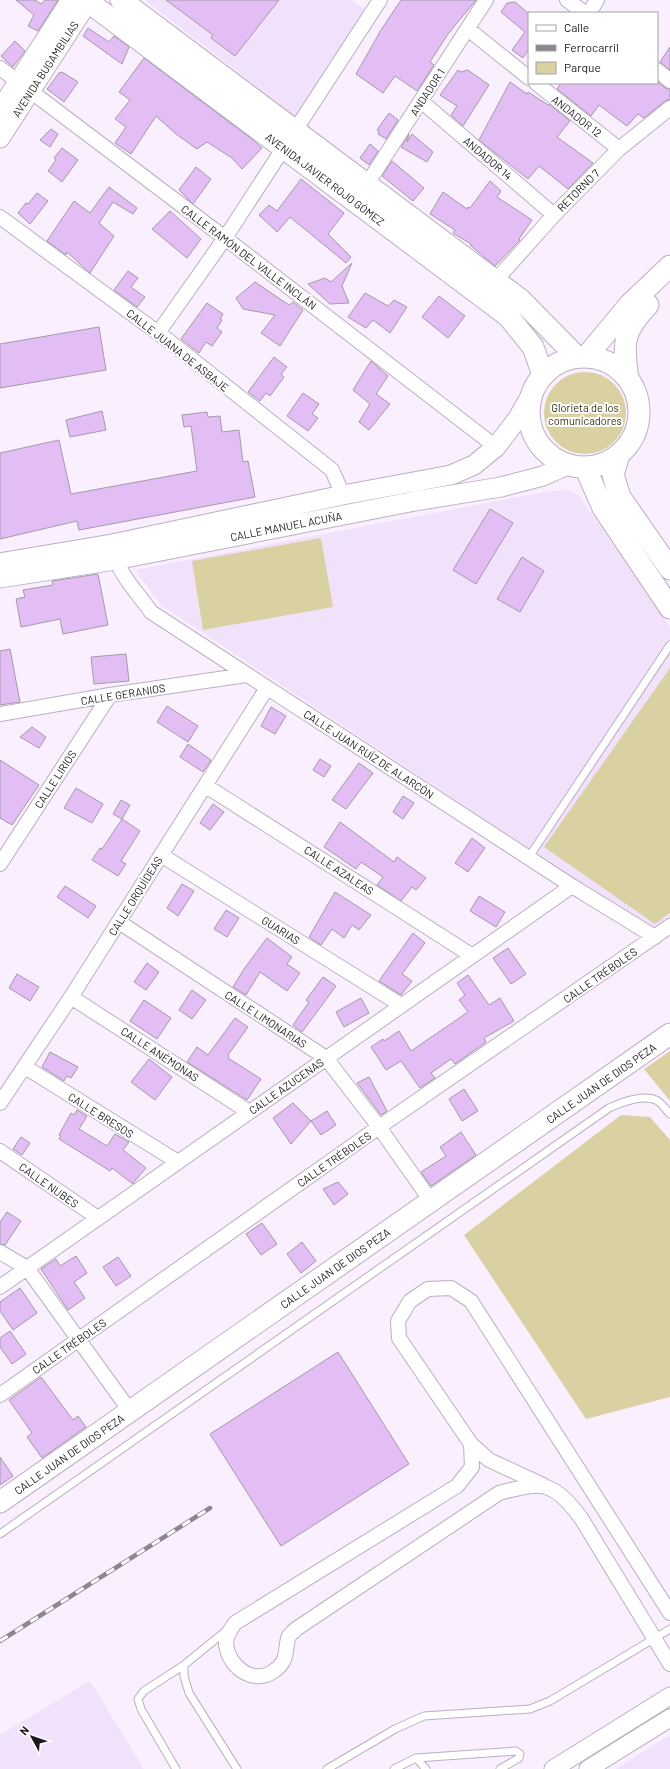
<svg xmlns="http://www.w3.org/2000/svg" width="670" height="1769" viewBox="0 0 670 1769" font-family="Barlow,sans-serif">
  <style>
    .built { fill: #f2e1fb }
    .green { fill: #dad1a2 }
    .building { fill: #e2bef5; stroke: #a499aa }
    .lines { fill: none; stroke-linecap: round; stroke-linejoin: round }
    .service-casing { stroke: #bbafc1; stroke-width: 9 }
    .minor-casing { stroke: #bbafc1; stroke-width: 16 }
    .tertiary-casing { stroke: #bbafc1; stroke-width: 19 }
    .secondary-casing { stroke: #bbafc1; stroke-width: 21 }
    .primary-casing { stroke: #bbafc1; stroke-width: 23 }
    .service { stroke: #fff; stroke-width: 7 }
    .minor { stroke: #fff; stroke-width: 14 }
    .tertiary { stroke: #fff; stroke-width: 17 }
    .secondary { stroke: #fff; stroke-width: 19 }
    .primary { stroke: #fff; stroke-width: 21 }
    .rail-casing { stroke: #8d8590; stroke-width: 4.5 }
    .rail { stroke: #fff; stroke-width: 3; stroke-dasharray: 9; stroke-linecap: butt }
    .labels { text-anchor: middle; dominant-baseline: central; stroke-width: 4; stroke-linejoin: round; paint-order: stroke }
    .street-label { font-size: 11px; fill: #1c171e; stroke: #fff }
    .park-label { font-size: 11px; fill: #342f12; stroke: #fff }
  </style>
  <rect width="100%" height="100%" fill="#f9effe"/>
  <path class="built" d="M 145,0 L 352,0 L 365,10 L 296,117 Z
    M 570,490 L 579,496 L 670,627 L 670,920 L 654,931 L 162,606 L 135,570 L 550,491 Z
    M 90,1681 L 144,1769 L 0,1769 L 0,1735 Z
    M 670,1735 L 670,1769 L 616,1769 Z"/>
  <path class="green" d="M544 413a41 41 0 1 1 82 0a41 41 0 1 1-82 0Z
    M 321,538 L 333,607 L 203,630 L 192,561 Z
    M 670,668 L 670,913 L 655,924 L 544,847 Z
    M 670,1051 L 670,1101 L 644,1069 Z
    M 621,1115 L 650,1117 L 670,1140 L 670,1397 L 586,1419 L 464,1235 Z"/>
  <path class="building" d="M 16,0 L 35,0 L 41,4 L 45,0 L 58,0 L 38,31 L 28,26 L 34,15 Z
    M 166,0 L 279,0 L 235,56 L 211,38 L 213,35 Z
    M 401,0 L 476,0 L 448,34 L 430,62 L 434,65 L 417,91 L 395,76 L 383,93 L 356,74 L 381,30 Z
    M 515,2 L 529,14 L 529,49 L 523,58 L 512,50 L 525,32 L 501,12 L 507,3 Z
    M 88,28 L 109,42 L 114,36 L 129,47 L 122,64 L 83,36 Z
    M 15,41 L 25,51 L 13,67 L 1,56 Z
    M 670,47 L 670,70 L 660,62 Z
    M 144,58 L 253,140 L 262,148 L 242,169 L 232,158 L 207,142 L 197,149 L 176,134 L 156,116 L 131,154 L 115,143 L 126,127 L 115,119 L 130,100 L 119,92 Z
    M 458,70 L 461,72 L 468,70 L 489,85 L 463,126 L 451,115 L 457,106 L 440,95 Z
    M 62,72 L 78,82 L 64,102 L 47,89 L 59,73 Z
    M 657,81 L 665,88 L 670,89 L 670,99 L 665,101 L 644,118 L 638,114 L 627,126 L 599,105 L 591,116 L 557,89 L 561,83 L 657,83 Z
    M 510,82 L 527,94 L 528,92 L 548,105 L 549,104 L 570,121 L 557,137 L 593,163 L 568,189 L 539,166 L 528,179 L 479,140 Z
    M 389,113 L 398,120 L 386,139 L 378,134 L 379,132 L 377,130 Z
    M 51,129 L 58,134 L 50,147 L 40,140 Z
    M 409,134 L 407,142 L 412,134 L 433,152 L 427,162 L 401,147 Z
    M 370,144 L 378,151 L 369,165 L 360,158 Z
    M 62,148 L 78,160 L 62,182 L 48,171 L 56,160 L 54,158 Z
    M 392,161 L 424,188 L 413,201 L 382,176 Z
    M 196,167 L 211,179 L 193,204 L 179,190 Z
    M 301,179 L 344,213 L 328,234 L 351,257 L 346,263 L 290,217 L 277,232 L 259,215 L 269,205 L 277,211 Z
    M 490,181 L 501,191 L 497,197 L 532,220 L 519,239 L 520,240 L 495,266 L 470,245 L 471,244 L 453,233 L 455,230 L 430,214 L 443,192 L 467,209 L 468,207 L 470,208 Z
    M 109,187 L 137,208 L 133,214 L 113,202 L 99,223 L 114,236 L 90,273 L 67,252 L 66,255 L 47,241 L 74,201 L 90,213 Z
    M 37,193 L 48,201 L 30,224 L 18,213 L 26,203 L 28,204 Z
    M 170,211 L 201,239 L 187,258 L 152,229 Z
    M 352,263 L 342,286 L 349,303 L 330,304 L 308,284 L 325,278 L 331,282 Z
    M 128,271 L 138,278 L 131,287 L 145,297 L 137,307 L 114,290 Z
    M 255,282 L 289,305 L 293,302 L 303,310 L 280,346 L 261,333 L 275,315 L 243,309 L 236,298 Z
    M 365,293 L 388,306 L 394,300 L 407,307 L 390,333 L 373,320 L 366,328 L 348,317 Z
    M 439,296 L 465,316 L 448,338 L 422,317 Z
    M 207,303 L 223,314 L 220,319 L 222,320 L 217,328 L 222,332 L 212,346 L 206,342 L 199,353 L 181,339 Z
    M 99,327 L 106,370 L 0,388 L 0,344 Z
    M 274,357 L 287,367 L 281,374 L 284,377 L 270,396 L 266,393 L 260,401 L 248,392 Z
    M 371,361 L 388,376 L 376,394 L 390,404 L 369,430 L 359,422 L 370,404 L 353,390 Z
    M 303,393 L 319,404 L 312,414 L 318,418 L 308,431 L 287,416 Z
    M 102,411 L 106,430 L 70,437 L 66,420 Z
    M 207,412 L 208,417 L 220,416 L 222,432 L 239,430 L 243,462 L 248,461 L 255,497 L 79,530 L 77,521 L 0,539 L 0,453 L 59,440 L 71,494 L 197,471 L 191,426 L 184,427 L 182,415 Z
    M 490,509 L 513,523 L 476,584 L 453,570 Z
    M 522,557 L 544,571 L 520,612 L 497,599 Z
    M 98,574 L 108,625 L 63,634 L 60,619 L 21,627 L 16,599 L 25,597 L 23,590 L 53,585 L 52,581 Z
    M 10,649 L 20,702 L 0,705 L 0,651 Z
    M 126,654 L 129,681 L 94,684 L 91,657 Z
    M 167,706 L 198,726 L 188,742 L 157,722 Z
    M 271,707 L 286,716 L 275,734 L 261,726 Z
    M 32,727 L 46,737 L 39,748 L 20,737 Z
    M 188,744 L 211,760 L 203,772 L 180,757 Z
    M 320,759 L 331,766 L 324,777 L 313,770 Z
    M 0,760 L 39,785 L 12,825 L 0,818 Z
    M 359,763 L 373,773 L 346,809 L 332,800 Z
    M 76,788 L 103,804 L 92,823 L 64,808 Z
    M 403,796 L 414,803 L 403,819 L 393,812 Z
    M 121,800 L 130,805 L 122,819 L 140,831 L 121,861 L 126,864 L 118,876 L 92,860 L 100,848 L 102,849 L 122,819 L 113,814 Z
    M 213,804 L 224,812 L 210,830 L 200,823 Z
    M 340,822 L 394,862 L 397,857 L 426,878 L 416,890 L 412,887 L 401,901 L 377,885 L 383,877 L 361,862 L 356,869 L 324,847 Z
    M 472,838 L 485,848 L 468,872 L 455,863 Z
    M 182,884 L 194,891 L 178,916 L 167,908 Z
    M 65,886 L 96,906 L 88,918 L 57,897 Z
    M 335,892 L 371,915 L 359,930 L 352,925 L 344,938 L 332,929 L 321,945 L 309,937 Z
    M 479,896 L 505,912 L 496,927 L 470,911 Z
    M 226,910 L 239,918 L 227,937 L 214,929 Z
    M 413,933 L 425,943 L 402,974 L 412,981 L 401,995 L 379,981 Z
    M 267,938 L 292,957 L 287,964 L 300,973 L 287,991 L 260,972 L 246,995 L 233,987 L 244,969 Z
    M 508,948 L 526,974 L 511,984 L 493,958 Z
    M 147,963 L 159,972 L 146,990 L 134,982 Z
    M 17,974 L 39,987 L 30,1001 L 9,988 Z
    M 468,975 L 489,1005 L 500,998 L 514,1021 L 484,1038 L 486,1042 L 455,1064 L 451,1059 L 431,1073 L 435,1078 L 420,1088 L 401,1061 L 386,1070 L 371,1047 L 383,1039 L 384,1041 L 399,1031 L 411,1051 L 468,1012 L 459,1000 L 465,995 L 457,983 Z
    M 323,977 L 336,986 L 302,1032 L 293,1025 L 309,1002 L 306,1000 Z
    M 192,990 L 206,1000 L 192,1019 L 179,1010 Z
    M 361,998 L 369,1013 L 344,1027 L 336,1012 Z
    M 144,1000 L 171,1018 L 157,1039 L 130,1021 Z
    M 235,1018 L 248,1027 L 228,1055 L 229,1056 L 228,1058 L 261,1079 L 247,1100 L 187,1062 L 197,1047 L 208,1055 Z
    M 50,1052 L 78,1067 L 71,1078 L 67,1076 L 64,1081 L 42,1067 Z
    M 149,1059 L 172,1077 L 155,1100 L 131,1082 Z
    M 369,1077 L 387,1111 L 381,1115 L 357,1083 Z
    M 464,1089 L 478,1111 L 462,1121 L 449,1099 Z
    M 293,1103 L 311,1121 L 291,1144 L 273,1118 Z
    M 77,1110 L 87,1116 L 79,1129 L 107,1146 L 115,1134 L 129,1142 L 123,1150 L 146,1168 L 134,1182 L 133,1184 L 112,1168 L 110,1171 L 59,1139 L 61,1136 L 59,1135 L 71,1113 L 74,1115 Z
    M 327,1111 L 336,1125 L 321,1135 L 311,1121 Z
    M 461,1132 L 476,1155 L 431,1186 L 421,1172 L 446,1156 L 440,1147 Z
    M 21,1137 L 30,1143 L 22,1155 L 13,1149 Z
    M 338,1182 L 348,1194 L 334,1205 L 323,1189 Z
    M 7,1212 L 21,1221 L 5,1245 L 0,1244 L 0,1222 Z
    M 262,1223 L 277,1244 L 261,1255 L 246,1234 Z
    M 302,1242 L 316,1261 L 301,1273 L 287,1254 Z
    M 76,1256 L 87,1273 L 74,1282 L 85,1298 L 68,1310 L 41,1269 L 56,1259 L 60,1266 Z
    M 118,1257 L 131,1276 L 116,1286 L 103,1267 Z
    M 20,1288 L 37,1313 L 13,1330 L 0,1311 L 0,1302 Z
    M 10,1331 L 26,1354 L 12,1364 L 0,1347 L 0,1338 Z
    M 338,1352 L 409,1464 L 281,1546 L 210,1434 Z
    M 41,1377 L 73,1420 L 78,1416 L 86,1427 L 42,1458 L 27,1437 L 32,1433 L 9,1400 Z
    M 0,1457 L 13,1476 L 0,1485 Z"/>
  <g class="lines">
    <g class="service-casing">
      <path id="service" d="M 529,857 L 670,645
        M 0,1534 L 609,1108 C 622,1102 642,1094 656,1100 C 661,1102 666,1110 670,1114
        M 184,1665 L 184,1676 L 189,1693 L 237,1769
        M 416,1758 L 426,1769
        M 176,1769 L 141,1709 L 138,1699 L 144,1691 L 184,1665 L 227,1630
        M 327,1769 L 395,1729 L 424,1716 L 530,1709 L 550,1701 L 670,1629
        M 394,1769 L 416,1758 L 516,1751 L 520,1754 L 519,1758 L 500,1769"/>
    </g>
    <g class="minor-casing">
      <path id="minor" d="M 567,0 L 585,13
        M 589,13 L 597,0
        M 468,29 L 529,78
        M 0,68 L 225,238 L 496,447
        M 657,70 L 670,81
        M 536,83 L 619,149
        M 421,101 L 554,215
        M 367,184 L 486,0
        M 0,217 L 169,341 L 332,470 L 343,495
        M 495,281 L 554,215 L 619,149 L 670,108
        M 158,333 L 225,238 L 380,0
        M 114,551 C 118,574 138,593 151,612 L 572,886 L 655,937
        M 0,714 L 110,695 L 246,675
        M 206,786 L 471,955
        M 161,855 L 401,1005
        M 0,864 L 110,695
        M 119,922 L 326,1058 L 379,1127 L 431,1201
        M 71,997 L 249,1112
        M 25,1067 L 178,1162
        M 0,1103 L 71,997 L 267,688
        M 0,1151 L 98,1218
        M 0,1252 L 27,1268 L 130,1411
        M 0,1287 L 572,886
        M 0,1395 L 379,1127 L 670,926
        M 471,1444 L 489,1460 L 543,1485
        M 670,1613 L 471,1301 L 451,1288 L 428,1289 L 410,1301 L 398,1321 L 399,1338 L 471,1444 L 472,1467 L 457,1486 L 235,1623 C 231,1629 226,1635 226,1643 C 227,1666 253,1686 274,1671 C 288,1661 285,1652 288,1638 C 289,1635 293,1632 296,1629 L 499,1493 C 510,1490 536,1483 546,1487 C 561,1492 572,1506 581,1518 L 670,1664"/>
    </g>
    <g class="tertiary-casing">
      <path id="tertiary" d="M 553,1769 L 670,1696
        M 588,1769 L 670,1718"/>
    </g>
    <g class="secondary-casing">
      <path id="secondary" d="M 0,110 L 71,0
        M 0,138 L 89,0
        M 0,563 L 112,544 L 343,495 L 451,475 L 474,465 L 496,447 L 518,418 L 534,390
        M 0,578 L 115,560 L 415,501 L 501,487 L 543,476 L 570,464"/>
    </g>
    <g class="primary-casing">
      <path id="primary" d="M 86,0 L 508,316 L 533,347 L 543,375
        M 121,0 L 521,300 L 577,357
        M 586,357 L 630,304 L 670,266
        M529 412a55 55 0 1 1 110 0a55 55 0 1 1-110 0Z
        M 628,379 C 623,344 622,331 648,305
        M 619,454 L 613,475 L 620,497 L 670,569
        M 585,467 L 603,508 L 670,608
        M 0,1502 L 670,1034"/>
    </g>
    <use href="#service" class="service"/>
    <use href="#minor" class="minor"/>
    <use href="#tertiary" class="tertiary"/>
    <use href="#secondary" class="secondary"/>
    <use href="#primary" class="primary"/>
    <g class="rail-casing">
      <path id="rail" d="M 0,1641 L 210,1508"/>
    </g>
    <use href="#rail" class="rail"/>
  </g>
  <g class="labels">
    <g class="street-label">
      <text transform="translate(45 69) rotate(-57)">AVENIDA BUGAMBILIAS</text>
      <text transform="translate(427 92) rotate(-57)">ANDADOR 1</text>
      <text transform="translate(577 116) rotate(38)">ANDADOR 12</text>
      <text transform="translate(488 158) rotate(40)">ANDADOR 14</text>
      <text transform="translate(325 179) rotate(37)">AVENIDA JAVIER ROJO GÓMEZ</text>
      <text transform="translate(578 190) rotate(-45)">RETORNO 7</text>
      <text transform="translate(249 257) rotate(37)">CALLE RAMÓN DEL VALLE INCLÁN</text>
      <text transform="translate(178 350) rotate(38)">CALLE JUANA DE ASBAJE</text>
      <text transform="translate(286 526) rotate(-11)">CALLE MANUEL ACUÑA</text>
      <text transform="translate(123 694) rotate(-9)">CALLE GERANIOS</text>
      <text transform="translate(369 754) rotate(33)">CALLE JUAN RUÍZ DE ALARCÓN</text>
      <text transform="translate(55 779) rotate(-57)">CALLE LIRIOS</text>
      <text transform="translate(339 870) rotate(33)">CALLE AZALEAS</text>
      <text transform="translate(135 896) rotate(-58)">CALLE ORQUÍDEAS</text>
      <text transform="translate(281 930) rotate(32)">GUARIAS</text>
      <text transform="translate(600 975) rotate(-35)">CALLE TRÉBOLES</text>
      <text transform="translate(266 1019) rotate(33)">CALLE LIMONARIAS</text>
      <text transform="translate(160 1054) rotate(33)">CALLE ANÉMONAS</text>
      <text transform="translate(601 1083) rotate(-35)">CALLE JUAN DE DIOS PEZA</text>
      <text transform="translate(286 1086) rotate(-35)">CALLE AZUCENAS</text>
      <text transform="translate(101 1115) rotate(32)">CALLE BRESOS</text>
      <text transform="translate(334 1159) rotate(-35)">CALLE TRÉBOLES</text>
      <text transform="translate(49 1185) rotate(35)">CALLE NUBES</text>
      <text transform="translate(335 1268) rotate(-35)">CALLE JUAN DE DIOS PEZA</text>
      <text transform="translate(69 1346) rotate(-35)">CALLE TRÉBOLES</text>
      <text transform="translate(69 1454) rotate(-35)">CALLE JUAN DE DIOS PEZA</text>
    </g>
    <g class="park-label">
      <text x="585" y="407">Glorieta de los<tspan x="585" dy="13">comunicadores</tspan></text>
    </g>
  </g>
  <rect x="528" y="12" width="130" height="72" fill="#ffffff" stroke="#a4a2a5"/>
  <rect x="536" y="25" width="20" height="6" fill="#ffffff" stroke="#a4a2a5"/>
  <text x="564" y="32" font-size="12" fill="#1c171e">Calle</text>
  <rect x="536" y="45" width="20" height="6" fill="#8d8590" stroke="#a4a2a5"/>
  <text x="564" y="52" font-size="12" fill="#1c171e">Ferrocarril</text>
  <rect x="536" y="62" width="20" height="12" fill="#dad1a2" stroke="#a4a2a5"/>
  <text x="564" y="72" font-size="12" fill="#1c171e">Parque</text>
  <g transform="translate(32 1737) rotate(310)" stroke="#ffffff" stroke-width="3" paint-order="stroke">
  <path d="M0-3L7 15L0 10L-7 15Z" fill="#1c171e"/>
  <text y="-6" font-size="11" font-weight="bold" text-anchor="middle" fill="#1c171e">N</text>
  </g>
</svg>
